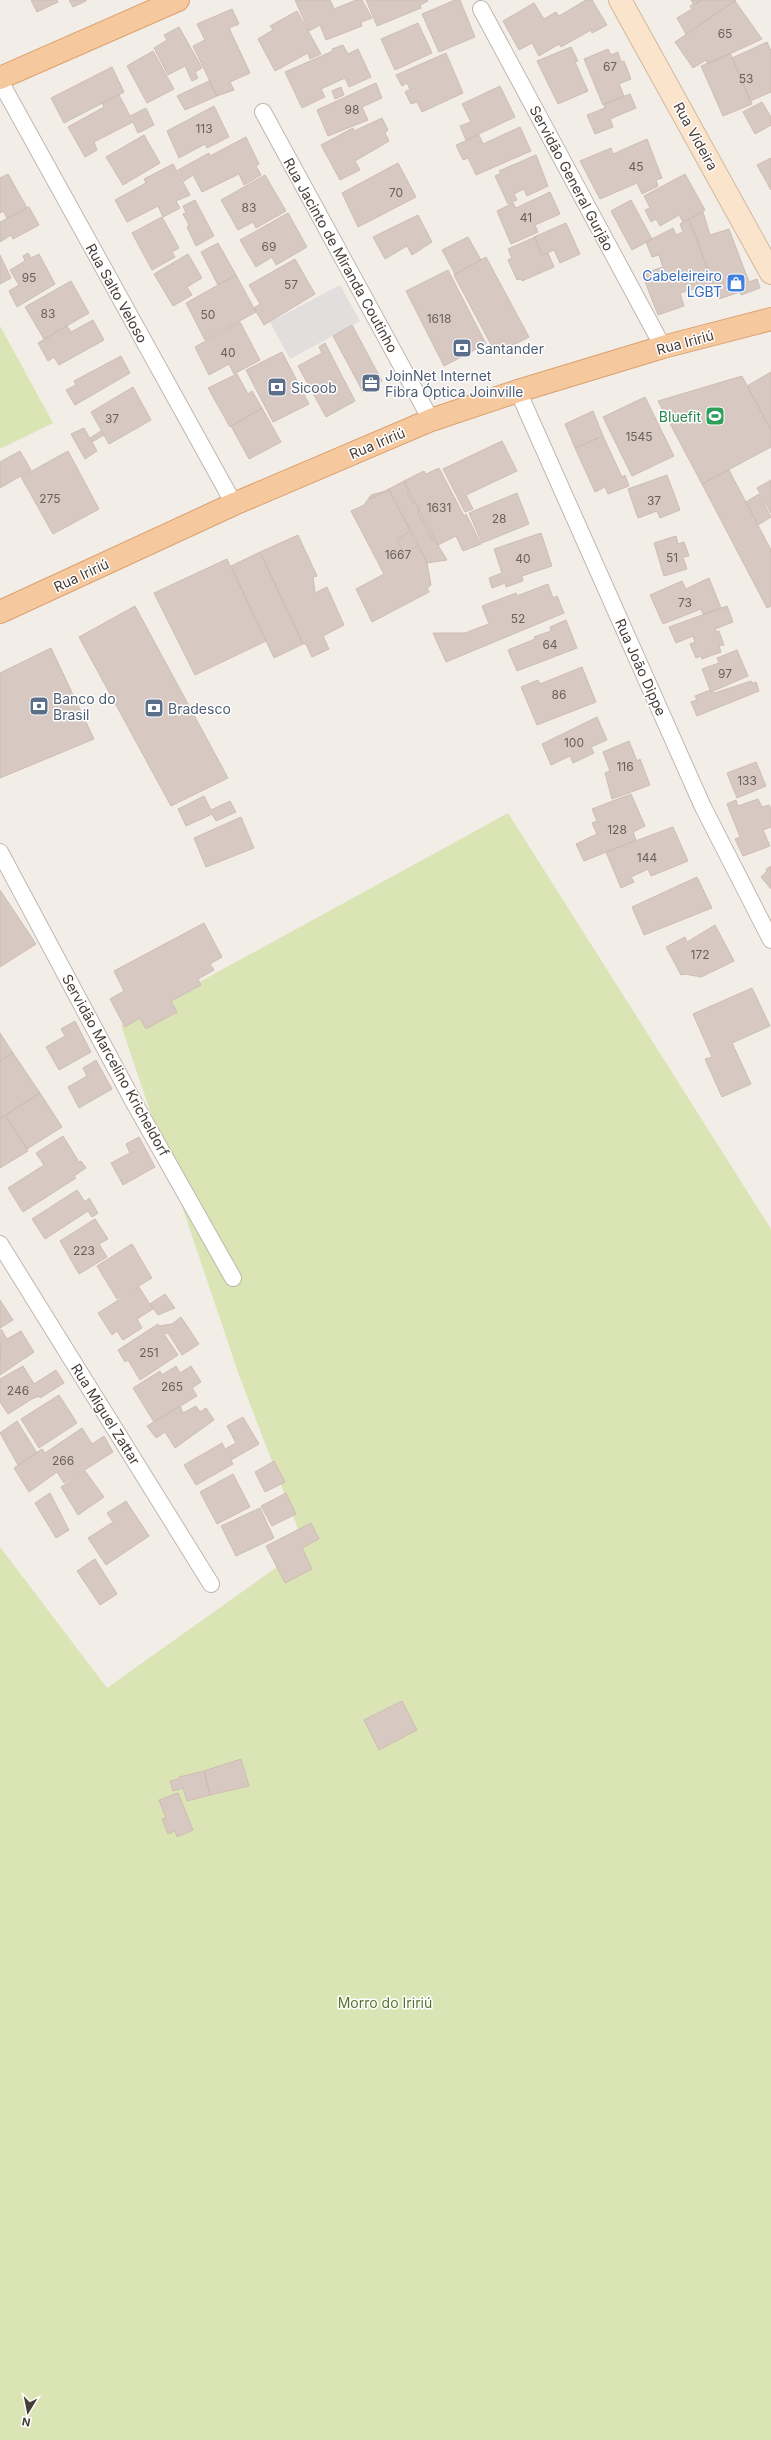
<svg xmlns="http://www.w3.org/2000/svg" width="771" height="2440" viewBox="0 0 771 2440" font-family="Inter,sans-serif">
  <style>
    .green { fill: #dae4b4 }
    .parking { fill: #e1dedd }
    .building { fill: #d7c9c2; stroke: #cebdb2 }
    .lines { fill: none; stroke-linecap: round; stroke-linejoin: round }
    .minor-casing { stroke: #c1b6af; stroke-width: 18 }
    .secondary-casing { stroke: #d2b89d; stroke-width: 24 }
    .primary-casing { stroke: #daa16f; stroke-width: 24 }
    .minor { stroke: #fff; stroke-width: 16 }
    .secondary { stroke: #fae4cb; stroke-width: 22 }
    .primary { stroke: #f6c89e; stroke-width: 22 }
    .labels { text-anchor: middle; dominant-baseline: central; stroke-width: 3; stroke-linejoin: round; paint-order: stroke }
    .number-label { font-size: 12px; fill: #6a605a }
    .street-label { font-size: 14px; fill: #463d37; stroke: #fff }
    .shop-label { font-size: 14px; fill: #366cbe; stroke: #fff; text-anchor: end }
    .service-label { font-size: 14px; fill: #4e5e75; stroke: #fff; text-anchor: start }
    .leisure-label { font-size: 14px; fill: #27864d; stroke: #fff; text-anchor: end }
    .park-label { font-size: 14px; fill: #59732f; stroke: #fff }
  </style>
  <rect width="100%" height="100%" fill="#f3ede8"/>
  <path class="green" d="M 0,326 L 53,423 L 0,449 Z
    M 508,813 L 771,1229 L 771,2440 L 0,2440 L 0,1547 L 107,1688 L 305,1547 L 240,1378 L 121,1025 Z"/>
  <path class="parking" d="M 340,285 L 360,321 L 290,359 L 270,322 Z"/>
  <path class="building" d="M 31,0 L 57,0 L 58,2 L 37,12 Z
    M 69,0 L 86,0 L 86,1 L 73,7 Z
    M 295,0 L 330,0 L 334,9 L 356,0 L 362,0 L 372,18 L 361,22 L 362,26 L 326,40 L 320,25 L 309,31 Z
    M 366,0 L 427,0 L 428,1 L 420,5 L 421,8 L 377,26 Z
    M 455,0 L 460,0 L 475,37 L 439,52 L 422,14 Z
    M 586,0 L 592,0 L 607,25 L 592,33 L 591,30 L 561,47 L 559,44 L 539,56 L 532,43 L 519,50 L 503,21 L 534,3 L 544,19 L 556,12 L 559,16 Z
    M 691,0 L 702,0 L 694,5 Z
    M 702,0 L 736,0 L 686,34 L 677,18 L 692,9 L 690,6 Z
    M 735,1 L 762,39 L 708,64 L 706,60 L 693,68 L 675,42 Z
    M 232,9 L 239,24 L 229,28 L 250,73 L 230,82 L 234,90 L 217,96 L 193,46 L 205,40 L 197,24 Z
    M 297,11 L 321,54 L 310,59 L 308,53 L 275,71 L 258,39 L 273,30 L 270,26 Z
    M 418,23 L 432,53 L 395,70 L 381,39 Z
    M 179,27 L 202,68 L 195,72 L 198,78 L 192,81 L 185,66 L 168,75 L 154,48 L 167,40 L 164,35 Z
    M 767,42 L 771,51 L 771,92 L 750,101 L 732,58 Z
    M 343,45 L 348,54 L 358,49 L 371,77 L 349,87 L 345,78 L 321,89 L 325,97 L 302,108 L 285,72 L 333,51 L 332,49 Z
    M 571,47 L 578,61 L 575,62 L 588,91 L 558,104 L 537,61 Z
    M 608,49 L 611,55 L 618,52 L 621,62 L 624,61 L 631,79 L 619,84 L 624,96 L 603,105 L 584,59 Z
    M 153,51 L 174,89 L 147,103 L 127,66 Z
    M 446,53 L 463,93 L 422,112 L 417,102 L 411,104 L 405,92 L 410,89 L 407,83 L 402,86 L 396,75 Z
    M 730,53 L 752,104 L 723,116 L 701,66 Z
    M 112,67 L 124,92 L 64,123 L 51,98 Z
    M 209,81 L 217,96 L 185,110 L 177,96 Z
    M 376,83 L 382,98 L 362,107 L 368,120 L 328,136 L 317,110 Z
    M 500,86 L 515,117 L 466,140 L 460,126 L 471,122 L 462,104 Z
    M 341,87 L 344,95 L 335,99 L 332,91 Z
    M 630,94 L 636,108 L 610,119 L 613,127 L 595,134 L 587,115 L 605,108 L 604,104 Z
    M 119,95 L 130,116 L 146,108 L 154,125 L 138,133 L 133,122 L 94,142 L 97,150 L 85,157 L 68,127 L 104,107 L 102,103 Z
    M 762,102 L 771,117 L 771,125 L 755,134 L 743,112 Z
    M 214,106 L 229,137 L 207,148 L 205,144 L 179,158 L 167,131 Z
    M 382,118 L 388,130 L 385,133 L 389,141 L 355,161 L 360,170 L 340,180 L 321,145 L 353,128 L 354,131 Z
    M 520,127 L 531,151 L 476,175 L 468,158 L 463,160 L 456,145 L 479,135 L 483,144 Z
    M 144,135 L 160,163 L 123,185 L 106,157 Z
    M 246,137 L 259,164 L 256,166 L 261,175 L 244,185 L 239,174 L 202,192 L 193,175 L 184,181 L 178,170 L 209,153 L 210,156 Z
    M 647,139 L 662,178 L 656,180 L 658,186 L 642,194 L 637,183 L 600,199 L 580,161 L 611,148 L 613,154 Z
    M 536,155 L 548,186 L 527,196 L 524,189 L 514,194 L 517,200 L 508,204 L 495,176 L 501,173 L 499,171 Z
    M 771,158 L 771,190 L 757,165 Z
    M 398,163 L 416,197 L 358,227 L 342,193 Z
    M 173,164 L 190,195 L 176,201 L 180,208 L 163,217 L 158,206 L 127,222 L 115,200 L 146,183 L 144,179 Z
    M 8,174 L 27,208 L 7,218 L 3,211 L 0,213 L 0,178 Z
    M 685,174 L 705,210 L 683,222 L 679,215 L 660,226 L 656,219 L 651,222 L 645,210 L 650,208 L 644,196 Z
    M 265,175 L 286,211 L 256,228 L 253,222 L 238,230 L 221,200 Z
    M 550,192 L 560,214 L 535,225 L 538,232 L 511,244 L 497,211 L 513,203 L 516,208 Z
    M 195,200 L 214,236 L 196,246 L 187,227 L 189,225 L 183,214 L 186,213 L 183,206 Z
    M 631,200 L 652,239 L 632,250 L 611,211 Z
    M 29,207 L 39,225 L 13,239 L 11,235 L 0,242 L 0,222 Z
    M 703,212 L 710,235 L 729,229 L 749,282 L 757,279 L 760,288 L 741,295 L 740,292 L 719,299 L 689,219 Z
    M 288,213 L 307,247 L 276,265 L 272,257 L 256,267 L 240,240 Z
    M 418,215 L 432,242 L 412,255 L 407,246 L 385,259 L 373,237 Z
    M 162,217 L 179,248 L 172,252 L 175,257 L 152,270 L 132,233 Z
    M 689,219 L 713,283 L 680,293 L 684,306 L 658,315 L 642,274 L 663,267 L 659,255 L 652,257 L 646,242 L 673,228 L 676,235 L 683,232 L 680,224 Z
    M 566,223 L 580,254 L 560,263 L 554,250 L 542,255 L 534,237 Z
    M 468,237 L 481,260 L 455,274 L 442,250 Z
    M 535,237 L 542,255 L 548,253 L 554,267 L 522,281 L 521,279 L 517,280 L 508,260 L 512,258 L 508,249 Z
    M 218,243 L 236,275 L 218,285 L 201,252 Z
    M 28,253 L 31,258 L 39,254 L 55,284 L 17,307 L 9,291 L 19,285 L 10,270 L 25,261 L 23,256 Z
    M 188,254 L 202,278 L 187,287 L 192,295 L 173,306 L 154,274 Z
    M 0,255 L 11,278 L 0,284 Z
    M 486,257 L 529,337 L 496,354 L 454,275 Z
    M 295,259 L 315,294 L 264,325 L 254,308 L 260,304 L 249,285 Z
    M 448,270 L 486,344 L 444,366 L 406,291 Z
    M 236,275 L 256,312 L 205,340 L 186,303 Z
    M 71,281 L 89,313 L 44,339 L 25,307 Z
    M 93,320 L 104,340 L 59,365 L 54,357 L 48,361 L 38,343 L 67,326 L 71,332 Z
    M 240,322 L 260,360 L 234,374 L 229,364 L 209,375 L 195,347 Z
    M 352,325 L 382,381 L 363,392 L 333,336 Z
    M 325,343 L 355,401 L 326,417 L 298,366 L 322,353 L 319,347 Z
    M 282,352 L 309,404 L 273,422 L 246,370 Z
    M 121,356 L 130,373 L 75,405 L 66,390 L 76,385 L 74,381 Z
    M 771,372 L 771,430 L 747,386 Z
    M 237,374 L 248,394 L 252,391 L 262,408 L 230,427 L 208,388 Z
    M 742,376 L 771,430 L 771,447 L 702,484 L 658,401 Z
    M 133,387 L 151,420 L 109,444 L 91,412 Z
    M 645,397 L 674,456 L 632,476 L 603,417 Z
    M 262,408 L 281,442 L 249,459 L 231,426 Z
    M 593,411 L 603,436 L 575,448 L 565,424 Z
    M 84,428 L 97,451 L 85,459 L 71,434 Z
    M 101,431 L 104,435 L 92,442 L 90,438 Z
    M 603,436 L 622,477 L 625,475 L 629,486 L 608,494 L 605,487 L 595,492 L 575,448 Z
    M 502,441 L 517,471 L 466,495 L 473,509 L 465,512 L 443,469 Z
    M 20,451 L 31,470 L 0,488 L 0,462 Z
    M 68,451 L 99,509 L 53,534 L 21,477 Z
    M 439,468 L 464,516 L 466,514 L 481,544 L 463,551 L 456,536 L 438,545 L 435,539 L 432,540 L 417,512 L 420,511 L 416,503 L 413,504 L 407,492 L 408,489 L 404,481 L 424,471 L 426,474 Z
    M 729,470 L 771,550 L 771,606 L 767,608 L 702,484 Z
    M 667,475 L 680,510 L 660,518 L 657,511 L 638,518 L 628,489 Z
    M 771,480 L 771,513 L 757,488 Z
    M 404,481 L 438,545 L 447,560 L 427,563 L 418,545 L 404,554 L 397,539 L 411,531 L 389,490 L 370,499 Z
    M 389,490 L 427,563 L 431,585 L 427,588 L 429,592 L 372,622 L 356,589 L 384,574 L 351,511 L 364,505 L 371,495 Z
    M 517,493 L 529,524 L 482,543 L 469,513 Z
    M 759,494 L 771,517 L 758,525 L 746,502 Z
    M 541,533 L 552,566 L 522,576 L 523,581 L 506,587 L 505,583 L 492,588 L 489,578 L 502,573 L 494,549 Z
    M 298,535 L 317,576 L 313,577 L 315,593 L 327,587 L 344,625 L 323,636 L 329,649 L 312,657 L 306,644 L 303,644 L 260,552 Z
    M 676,536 L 678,544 L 684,542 L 689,556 L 683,557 L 687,569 L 664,576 L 654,543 Z
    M 260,552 L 303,644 L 274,658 L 231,566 Z
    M 227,559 L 266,641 L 195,675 L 154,593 Z
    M 709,578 L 721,608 L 703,614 L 701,609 L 663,624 L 650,595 L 682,581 L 686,589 Z
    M 548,584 L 553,598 L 557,596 L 564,613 L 446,662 L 433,633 L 465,633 L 489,624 L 482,606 L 516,593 L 517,596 Z
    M 135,606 L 228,778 L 171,806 L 79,637 Z
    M 727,606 L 733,622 L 715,629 L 716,632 L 719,631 L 724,645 L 719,646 L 721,652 L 702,659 L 701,656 L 696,658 L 690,644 L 695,642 L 693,636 L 676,643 L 669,627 Z
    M 566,620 L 577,648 L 517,671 L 508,650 L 535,639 L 534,637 L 551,631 L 550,627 Z
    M 51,648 L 94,739 L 0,778 L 0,673 Z
    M 737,650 L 748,676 L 711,692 L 702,669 L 719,663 L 717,658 Z
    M 582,667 L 596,702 L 537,725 L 521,687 L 538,680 L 540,684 Z
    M 751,681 L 752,683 L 756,682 L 759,691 L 697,716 L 691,702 L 697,700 L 695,696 L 710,690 L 714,693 L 727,689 Z
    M 597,717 L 607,740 L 591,747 L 594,753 L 573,763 L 570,756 L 551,765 L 542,744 Z
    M 629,741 L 637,761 L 640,759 L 650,785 L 612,799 L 605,773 L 610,771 L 603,752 Z
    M 756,762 L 766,786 L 737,798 L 727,773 Z
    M 631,794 L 645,826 L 633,832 L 636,840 L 584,861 L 576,844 L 597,834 L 592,823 L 597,821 L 592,809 Z
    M 204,796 L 211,810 L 230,801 L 236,812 L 216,821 L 212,814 L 186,826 L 178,809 Z
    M 758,799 L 762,807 L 769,805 L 771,809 L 771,827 L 763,830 L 770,846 L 743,856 L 735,839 L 740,837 L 727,804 L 736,800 L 738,806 Z
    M 241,817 L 254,848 L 206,867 L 194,838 Z
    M 673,827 L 688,861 L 651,876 L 648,869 L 631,877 L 634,882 L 621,888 L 606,852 Z
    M 771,866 L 771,889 L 761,877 L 767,871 L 766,869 Z
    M 697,877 L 712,908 L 644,935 L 632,907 Z
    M 0,890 L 36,944 L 0,967 Z
    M 204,923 L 222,957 L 210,964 L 214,970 L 198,979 L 201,985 L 171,1001 L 177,1012 L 146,1029 L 140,1018 L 125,1027 L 110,999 L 124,991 L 114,971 Z
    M 715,925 L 734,961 L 701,977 L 685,974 L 681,975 L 666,947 L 685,937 L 687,942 Z
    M 752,988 L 770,1026 L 732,1043 L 751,1084 L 722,1097 L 705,1059 L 712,1057 L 693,1014 Z
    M 75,1021 L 91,1052 L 59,1070 L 46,1047 L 65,1036 L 61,1029 Z
    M 0,1033 L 13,1053 L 0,1061 Z
    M 13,1053 L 40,1093 L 0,1119 L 0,1061 Z
    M 96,1060 L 112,1089 L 79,1108 L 68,1087 L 87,1076 L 83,1068 Z
    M 40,1093 L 62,1127 L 27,1149 L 5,1115 Z
    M 5,1115 L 28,1151 L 0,1168 L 0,1119 Z
    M 63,1136 L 79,1162 L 81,1161 L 86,1168 L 74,1176 L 76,1178 L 23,1212 L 8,1188 L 44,1165 L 36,1153 Z
    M 139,1137 L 155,1167 L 123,1185 L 111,1163 L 130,1153 L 126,1144 Z
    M 77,1190 L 85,1202 L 89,1198 L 98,1213 L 92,1217 L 88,1211 L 45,1239 L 32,1219 Z
    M 95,1219 L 108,1239 L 99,1244 L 107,1257 L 79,1274 L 60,1241 Z
    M 132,1244 L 152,1278 L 117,1299 L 97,1266 Z
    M 139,1287 L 153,1309 L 137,1319 L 142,1328 L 123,1340 L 117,1331 L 112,1335 L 98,1313 Z
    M 165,1294 L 175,1308 L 158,1315 L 150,1304 Z
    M 0,1300 L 13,1320 L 0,1328 Z
    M 181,1317 L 199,1344 L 182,1355 L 168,1333 L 164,1334 L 178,1355 L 140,1380 L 128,1360 L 125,1362 L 118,1350 L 158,1324 L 159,1326 L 172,1324 Z
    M 1,1329 L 7,1339 L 21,1331 L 34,1352 L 0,1375 Z
    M 23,1366 L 34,1384 L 56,1370 L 64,1383 L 40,1398 L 39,1396 L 32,1399 L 8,1414 L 0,1402 L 0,1379 Z
    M 176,1366 L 180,1373 L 191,1366 L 201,1382 L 192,1388 L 197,1396 L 154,1422 L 133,1388 L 160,1371 L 162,1375 Z
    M 59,1395 L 77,1423 L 39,1448 L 21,1419 Z
    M 180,1406 L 183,1413 L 196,1406 L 200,1412 L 206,1408 L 214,1420 L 175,1448 L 165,1432 L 156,1438 L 147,1426 Z
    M 243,1417 L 259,1444 L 231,1460 L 233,1464 L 196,1485 L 184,1465 L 222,1443 L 225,1449 L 236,1443 L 227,1426 Z
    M 17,1421 L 37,1453 L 18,1465 L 0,1433 Z
    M 82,1428 L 92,1444 L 104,1436 L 113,1452 L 64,1483 L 57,1472 L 29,1492 L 14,1468 L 42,1449 L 45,1453 Z
    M 274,1461 L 285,1482 L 265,1492 L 255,1472 Z
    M 85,1471 L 104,1497 L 78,1515 L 61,1487 Z
    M 233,1474 L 250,1507 L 217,1524 L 200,1492 Z
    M 50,1493 L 69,1530 L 56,1538 L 35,1503 Z
    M 286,1493 L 296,1514 L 272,1526 L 261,1506 Z
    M 126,1501 L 149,1536 L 106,1565 L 88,1538 L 113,1522 L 107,1513 Z
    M 260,1508 L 274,1538 L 236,1556 L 221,1526 Z
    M 311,1523 L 319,1539 L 302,1548 L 312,1569 L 285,1583 L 266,1546 Z
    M 95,1559 L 117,1594 L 100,1605 L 77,1571 Z
    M 402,1701 L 417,1730 L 379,1750 L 364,1720 Z
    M 241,1759 L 249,1786 L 210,1795 L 204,1771 Z
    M 204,1771 L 210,1795 L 187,1801 L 183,1788 L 173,1791 L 170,1781 L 179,1779 L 179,1777 Z
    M 178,1793 L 193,1830 L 177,1837 L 175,1831 L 168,1834 L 162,1819 L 166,1818 L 159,1800 Z"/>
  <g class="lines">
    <g class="minor-casing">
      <path id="minor" d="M 481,9 L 663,347
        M 0,81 L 234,504
        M 263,112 L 431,420
        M 518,391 L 703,807 L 771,940
        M 0,852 L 132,1099 L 233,1278
        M 0,1244 L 211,1584"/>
    </g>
    <g class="secondary-casing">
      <path id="secondary" d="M 620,0 L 771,273"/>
    </g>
    <g class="primary-casing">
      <path id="primary" d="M 0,78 L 178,0
        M 0,612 L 234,504 L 431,420 L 518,391 L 663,347 L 771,319"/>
    </g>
    <use href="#minor" class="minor"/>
    <use href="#secondary" class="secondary"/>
    <use href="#primary" class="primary"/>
  </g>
  <defs>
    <g id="shop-square" transform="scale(1)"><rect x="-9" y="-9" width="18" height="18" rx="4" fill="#3f7fe0" stroke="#fff"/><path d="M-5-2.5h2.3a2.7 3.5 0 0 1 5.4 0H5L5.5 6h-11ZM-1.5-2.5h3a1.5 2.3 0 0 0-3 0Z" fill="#fff"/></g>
    <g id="bank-square" transform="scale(1)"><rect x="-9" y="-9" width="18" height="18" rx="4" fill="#5c6f8a" stroke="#fff"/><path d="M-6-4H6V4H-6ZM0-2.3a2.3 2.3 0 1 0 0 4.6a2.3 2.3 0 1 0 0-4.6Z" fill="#fff"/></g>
    <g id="office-square" transform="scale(1)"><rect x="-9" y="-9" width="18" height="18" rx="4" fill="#5c6f8a" stroke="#fff"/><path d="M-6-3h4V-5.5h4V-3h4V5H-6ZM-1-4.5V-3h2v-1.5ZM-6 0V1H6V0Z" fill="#fff"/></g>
    <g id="stadium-square" transform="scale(1)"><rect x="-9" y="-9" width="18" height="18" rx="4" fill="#2e9e5b" stroke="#fff"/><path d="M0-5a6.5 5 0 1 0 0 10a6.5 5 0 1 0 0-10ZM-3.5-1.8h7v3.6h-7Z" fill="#fff"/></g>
  </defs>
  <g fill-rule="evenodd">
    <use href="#shop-square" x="736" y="283"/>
    <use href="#bank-square" x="462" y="348"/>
    <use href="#office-square" x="371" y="383"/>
    <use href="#bank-square" x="277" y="387"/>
    <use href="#stadium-square" x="715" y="416"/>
    <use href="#bank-square" x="39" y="706"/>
    <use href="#bank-square" x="154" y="708"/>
  </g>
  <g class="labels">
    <g class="number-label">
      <text x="725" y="33">65</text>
      <text x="610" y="66">67</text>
      <text x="746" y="78">53</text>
      <text x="352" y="109">98</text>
      <text x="204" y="128">113</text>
      <text x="636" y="166">45</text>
      <text x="396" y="192">70</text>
      <text x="249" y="207">83</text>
      <text x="526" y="217">41</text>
      <text x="269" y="246">69</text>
      <text x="29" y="277">95</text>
      <text x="291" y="284">57</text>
      <text x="48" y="313">83</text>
      <text x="208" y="314">50</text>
      <text x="439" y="318">1618</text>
      <text x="228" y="352">40</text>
      <text x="112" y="418">37</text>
      <text x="639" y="436">1545</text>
      <text x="50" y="498">275</text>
      <text x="654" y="500">37</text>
      <text x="439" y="507">1631</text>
      <text x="499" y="518">28</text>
      <text x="398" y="554">1667</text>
      <text x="672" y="557">51</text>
      <text x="523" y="558">40</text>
      <text x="685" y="602">73</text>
      <text x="518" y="618">52</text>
      <text x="550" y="644">64</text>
      <text x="725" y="673">97</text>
      <text x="559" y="694">86</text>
      <text x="574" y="742">100</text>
      <text x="625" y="766">116</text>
      <text x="747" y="780">133</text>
      <text x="617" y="829">128</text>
      <text x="647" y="857">144</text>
      <text x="700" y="954">172</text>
      <text x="84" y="1250">223</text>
      <text x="149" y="1352">251</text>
      <text x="172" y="1386">265</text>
      <text x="18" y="1390">246</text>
      <text x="63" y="1460">266</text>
    </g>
    <g class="street-label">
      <text transform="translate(696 136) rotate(61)">Rua Videira</text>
      <text transform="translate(572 178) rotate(62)">Servidão General Gurjão</text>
      <text transform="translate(341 255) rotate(61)">Rua Jacinto de Miranda Coutinho</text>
      <text transform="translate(117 293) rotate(61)">Rua Salto Veloso</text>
      <text transform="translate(685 342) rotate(-15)">Rua Iririú</text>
      <text transform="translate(377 443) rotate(-23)">Rua Iririú</text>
      <text transform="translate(81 575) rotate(-25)">Rua Iririú</text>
      <text transform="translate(641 667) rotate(66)">Rua João Dippe</text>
      <text transform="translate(116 1065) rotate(61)">Servidão Marcelino Kricheldorf</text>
      <text transform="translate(106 1414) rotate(58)">Rua Miguel Zattar</text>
    </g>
    <g class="shop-label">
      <text x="722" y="275">Cabeleireiro<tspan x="722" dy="16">LGBT</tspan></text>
    </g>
    <g class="service-label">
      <text x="476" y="348">Santander</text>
      <text x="385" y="375">JoinNet Internet<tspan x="385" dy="16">Fibra Óptica Joinville</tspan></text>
      <text x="291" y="387">Sicoob</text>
      <text x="53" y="698">Banco do<tspan x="53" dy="16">Brasil</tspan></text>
      <text x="168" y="708">Bradesco</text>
    </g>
    <g class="leisure-label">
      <text x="701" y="416">Bluefit</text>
    </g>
    <g class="park-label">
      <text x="385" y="2002">Morro do Iririú</text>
    </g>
  </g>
  <g transform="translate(28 2412) rotate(190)" stroke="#ffffff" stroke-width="3" paint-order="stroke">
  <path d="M0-3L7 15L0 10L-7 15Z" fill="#463d37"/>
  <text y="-6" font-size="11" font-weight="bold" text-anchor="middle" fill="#463d37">N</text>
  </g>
</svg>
